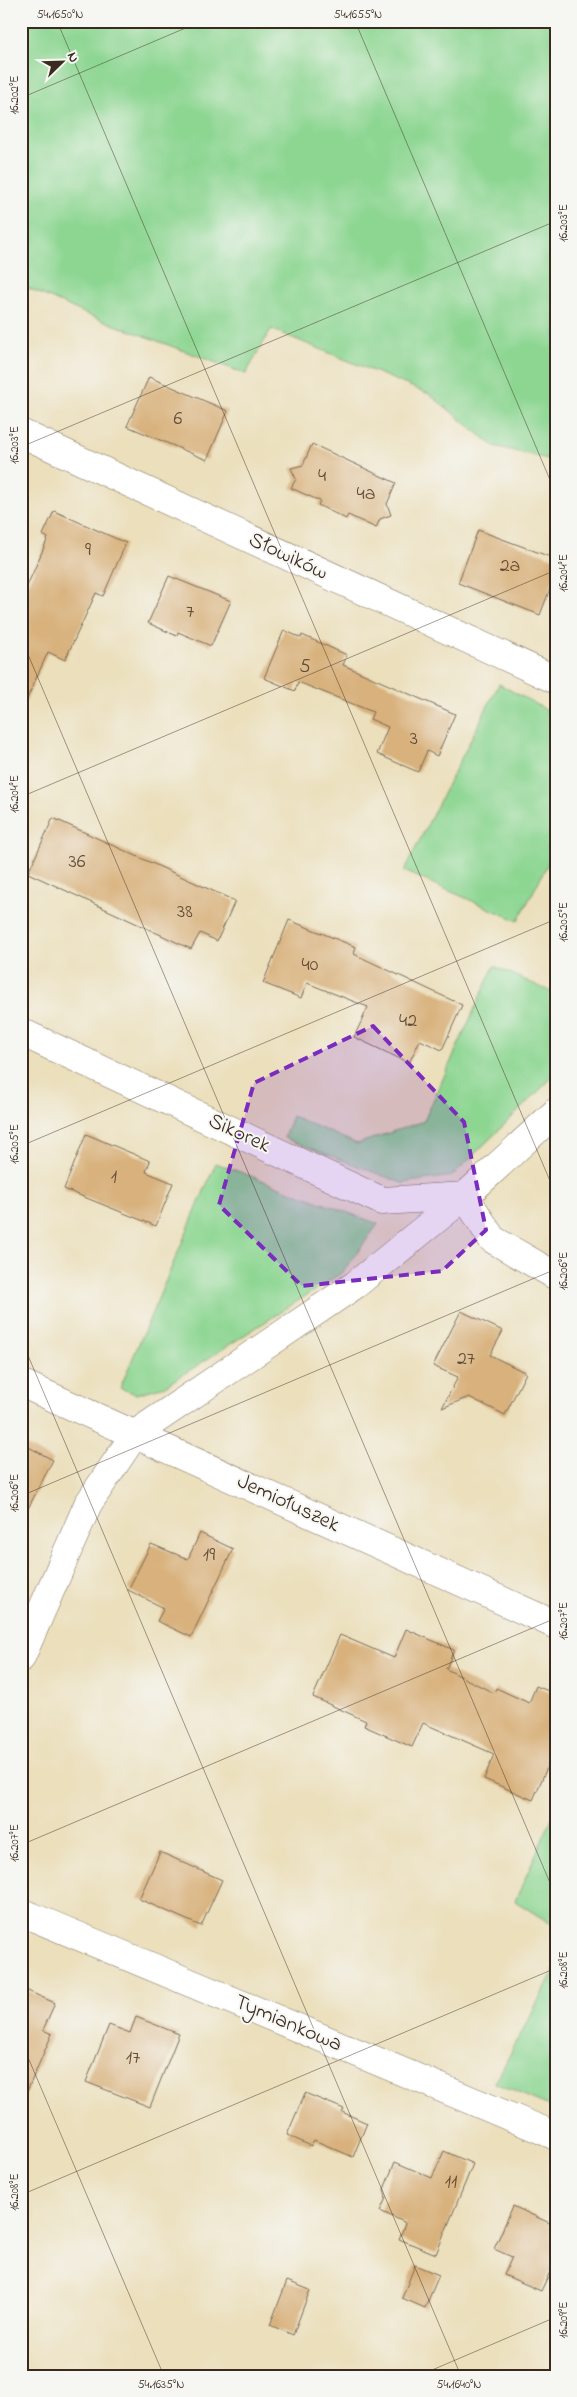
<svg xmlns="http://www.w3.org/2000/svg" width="577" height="2397" viewBox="0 0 577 2397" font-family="'Indie Flower',sans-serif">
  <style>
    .green { fill: #8dd692; stroke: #648058 }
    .building { fill: #d8b17b }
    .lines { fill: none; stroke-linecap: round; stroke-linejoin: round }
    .minor-casing { stroke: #796955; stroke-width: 29 }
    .minor { stroke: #fff; stroke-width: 28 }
    .marked { fill: #7b2cbf; fill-opacity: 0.2; stroke: #7b2cbf; stroke-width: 4; stroke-dasharray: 10 6; stroke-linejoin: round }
    .ticks { fill: none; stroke: #3b2a1e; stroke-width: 1; stroke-opacity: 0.45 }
    .labels { text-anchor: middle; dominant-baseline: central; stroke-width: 4; stroke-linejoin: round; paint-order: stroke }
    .number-label { font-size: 20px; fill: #624c35 }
    .street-label { font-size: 22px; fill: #3b2a1e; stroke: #f6f6f2 }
    .neatline { fill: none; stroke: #3b2a1e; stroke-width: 2 }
    .ticks-label { font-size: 12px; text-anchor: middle; fill: #3b2a1e }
  </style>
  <rect width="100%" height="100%" fill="#f6f6f2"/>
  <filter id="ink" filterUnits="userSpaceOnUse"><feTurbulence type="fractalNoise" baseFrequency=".02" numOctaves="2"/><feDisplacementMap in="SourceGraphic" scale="10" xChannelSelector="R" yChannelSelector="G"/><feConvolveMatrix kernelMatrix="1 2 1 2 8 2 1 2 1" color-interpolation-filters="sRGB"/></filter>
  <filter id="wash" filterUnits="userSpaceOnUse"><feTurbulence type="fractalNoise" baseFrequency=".0096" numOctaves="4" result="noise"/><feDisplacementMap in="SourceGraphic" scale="20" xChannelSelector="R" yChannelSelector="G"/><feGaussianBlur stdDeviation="1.12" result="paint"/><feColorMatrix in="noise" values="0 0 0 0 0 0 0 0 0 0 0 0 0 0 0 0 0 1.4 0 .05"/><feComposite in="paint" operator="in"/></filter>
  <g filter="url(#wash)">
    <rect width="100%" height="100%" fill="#ebdfbc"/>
    <path class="green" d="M 21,21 L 556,21 L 556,461 L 494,446 L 429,394 L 271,329 L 246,374 L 91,316 L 21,285 Z
      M 499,684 L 556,715 L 556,848 L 518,921 L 404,871 Z
      M 494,966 L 556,994 L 556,1074 L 452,1176 L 402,1183 L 284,1138 L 292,1116 L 357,1144 L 424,1121 Z
      M 216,1163 L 378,1224 L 343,1272 L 165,1386 L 136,1394 L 120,1388 Z
      M 556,1809 L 556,1927 L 515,1901 Z
      M 556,1967 L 556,2109 L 495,2083 Z"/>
    <g id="blocks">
      <path class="building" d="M 149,377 L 228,411 L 207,460 L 127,426 Z
        M 312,444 L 396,483 L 387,504 L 391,515 L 380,519 L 376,528 L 348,515 L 346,519 L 318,505 L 320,501 L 291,488 L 296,479 L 291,468 L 303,465 Z
        M 54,511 L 126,543 L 103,596 L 96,593 L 65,660 L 48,652 L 21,712 L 21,600 L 48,538 L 43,535 Z
        M 478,530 L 556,559 L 556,573 L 540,615 L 458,583 Z
        M 169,576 L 231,601 L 211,646 L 178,632 L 177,636 L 148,623 Z
        M 284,630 L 301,638 L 302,635 L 347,655 L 343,665 L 455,714 L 437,756 L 427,751 L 418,772 L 377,754 L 388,727 L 370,719 L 373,712 L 298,682 L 295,691 L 264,678 Z
        M 53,818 L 235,901 L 217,941 L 200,933 L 191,949 L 28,873 Z
        M 289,920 L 356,947 L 354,954 L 462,1005 L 442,1050 L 420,1040 L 409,1063 L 354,1037 L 368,1007 L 307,983 L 301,998 L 263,983 Z
        M 86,1134 L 150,1161 L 146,1172 L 173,1183 L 156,1226 L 64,1189 Z
        M 461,1311 L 503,1331 L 490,1355 L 526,1373 L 505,1415 L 469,1397 L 442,1408 L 458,1377 L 433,1366 Z
        M 21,1443 L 53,1460 L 21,1522 Z
        M 200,1533 L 233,1549 L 191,1637 L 157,1621 L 164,1608 L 128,1590 L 151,1544 L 188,1559 Z
        M 406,1629 L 454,1650 L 446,1669 L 494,1693 L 496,1688 L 529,1703 L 536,1686 L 556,1694 L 556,1747 L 533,1800 L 484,1779 L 494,1754 L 423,1723 L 412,1747 L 364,1726 L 366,1721 L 313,1697 L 340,1635 L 394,1658 Z
        M 160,1852 L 222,1880 L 201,1926 L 139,1899 Z
        M 21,1988 L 55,2003 L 43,2030 L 52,2034 L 21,2105 Z
        M 136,2017 L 179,2034 L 150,2107 L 86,2082 L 109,2025 L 130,2033 Z
        M 305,2093 L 344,2109 L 342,2112 L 367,2123 L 353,2157 L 314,2140 L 311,2146 L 287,2135 Z
        M 444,2151 L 473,2164 L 436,2254 L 399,2239 L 405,2224 L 404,2222 L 380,2211 L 386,2198 L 384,2189 L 395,2162 L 432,2178 Z
        M 513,2206 L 556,2226 L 556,2259 L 541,2291 L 504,2275 L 512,2257 L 494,2249 Z
        M 415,2265 L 439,2275 L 425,2308 L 402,2298 Z
        M 287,2281 L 310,2290 L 293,2335 L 270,2325 Z"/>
    </g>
  </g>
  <g filter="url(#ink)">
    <use href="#blocks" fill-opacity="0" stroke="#796955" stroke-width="1"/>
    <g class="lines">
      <g class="minor-casing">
        <path id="minor" d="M 21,433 L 556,680
          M 21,1032 L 382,1201 L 465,1196
          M 556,1112 L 465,1196 L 492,1239 L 556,1276
          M 21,1383 L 556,1625
          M 21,1658 L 88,1504 L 135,1434 L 355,1285 L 465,1196
          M 21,1912 L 556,2136"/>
      </g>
      <use href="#minor" class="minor"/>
    </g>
  </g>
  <path class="marked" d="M 373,1026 L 464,1122 L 486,1230 L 442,1271 L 302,1286 L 219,1205 L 254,1083 Z"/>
  <path class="ticks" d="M 57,21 L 556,1195M 355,21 L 556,494M 21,98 L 202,21M 21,447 L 556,221M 21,638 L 556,1897M 21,797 L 556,570M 21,1146 L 556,919M 21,1339 L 461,2376M 21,1496 L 556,1269M 21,1845 L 556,1618M 21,2041 L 164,2376M 21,2195 L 556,1968M 418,2376 L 556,2317"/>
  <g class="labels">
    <g class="number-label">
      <text x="178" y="419">6</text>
      <text x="322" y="476">4</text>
      <text x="366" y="494">4a</text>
      <text x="88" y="550">9</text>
      <text x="510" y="566">2a</text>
      <text x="190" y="612">7</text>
      <text x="305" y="667">5</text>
      <text x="414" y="739">3</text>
      <text x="77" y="862">36</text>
      <text x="185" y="912">38</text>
      <text x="310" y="965">40</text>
      <text x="408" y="1021">42</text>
      <text x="114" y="1177">1</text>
      <text x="466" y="1359">27</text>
      <text x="209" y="1555">19</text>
      <text x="133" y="2058">17</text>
      <text x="451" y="2182">11</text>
    </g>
    <g class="street-label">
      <text transform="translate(288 557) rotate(25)">Słowików</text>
      <text transform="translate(239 1134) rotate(25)">Sikorek</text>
      <text transform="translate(288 1504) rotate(25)">Jemiołuszek</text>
      <text transform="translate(288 2024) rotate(23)">Tymiankowa</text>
    </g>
  </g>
  <rect width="577" height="2397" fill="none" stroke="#f6f6f2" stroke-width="55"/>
  <g transform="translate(62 62) rotate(67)" stroke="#f6f6f2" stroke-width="4" paint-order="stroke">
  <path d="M0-4L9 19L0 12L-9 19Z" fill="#3b2a1e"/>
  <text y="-8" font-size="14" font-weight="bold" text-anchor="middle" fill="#3b2a1e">N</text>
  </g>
  <rect x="28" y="28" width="522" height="2342" class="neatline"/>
  <g class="ticks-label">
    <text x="60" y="18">54.1650°N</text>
    <text x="358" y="18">54.1655°N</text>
    <text transform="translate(14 95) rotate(-90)" y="4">16.202°E</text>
    <text transform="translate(563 223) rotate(-90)" y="4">16.203°E</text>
    <text transform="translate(14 445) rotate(-90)" y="4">16.203°E</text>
    <text transform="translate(563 573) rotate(-90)" y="4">16.204°E</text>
    <text transform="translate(14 794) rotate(-90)" y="4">16.204°E</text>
    <text transform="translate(563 922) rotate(-90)" y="4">16.205°E</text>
    <text transform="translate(14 1144) rotate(-90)" y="4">16.205°E</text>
    <text transform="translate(563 1271) rotate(-90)" y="4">16.206°E</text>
    <text transform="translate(14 1493) rotate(-90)" y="4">16.206°E</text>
    <text transform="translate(563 1621) rotate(-90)" y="4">16.207°E</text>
    <text transform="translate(14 1843) rotate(-90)" y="4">16.207°E</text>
    <text transform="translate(563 1970) rotate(-90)" y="4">16.208°E</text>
    <text transform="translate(14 2192) rotate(-90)" y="4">16.208°E</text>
    <text transform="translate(563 2320) rotate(-90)" y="4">16.209°E</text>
    <text x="161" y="2388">54.1635°N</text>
    <text x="459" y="2388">54.1640°N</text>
  </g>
</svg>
